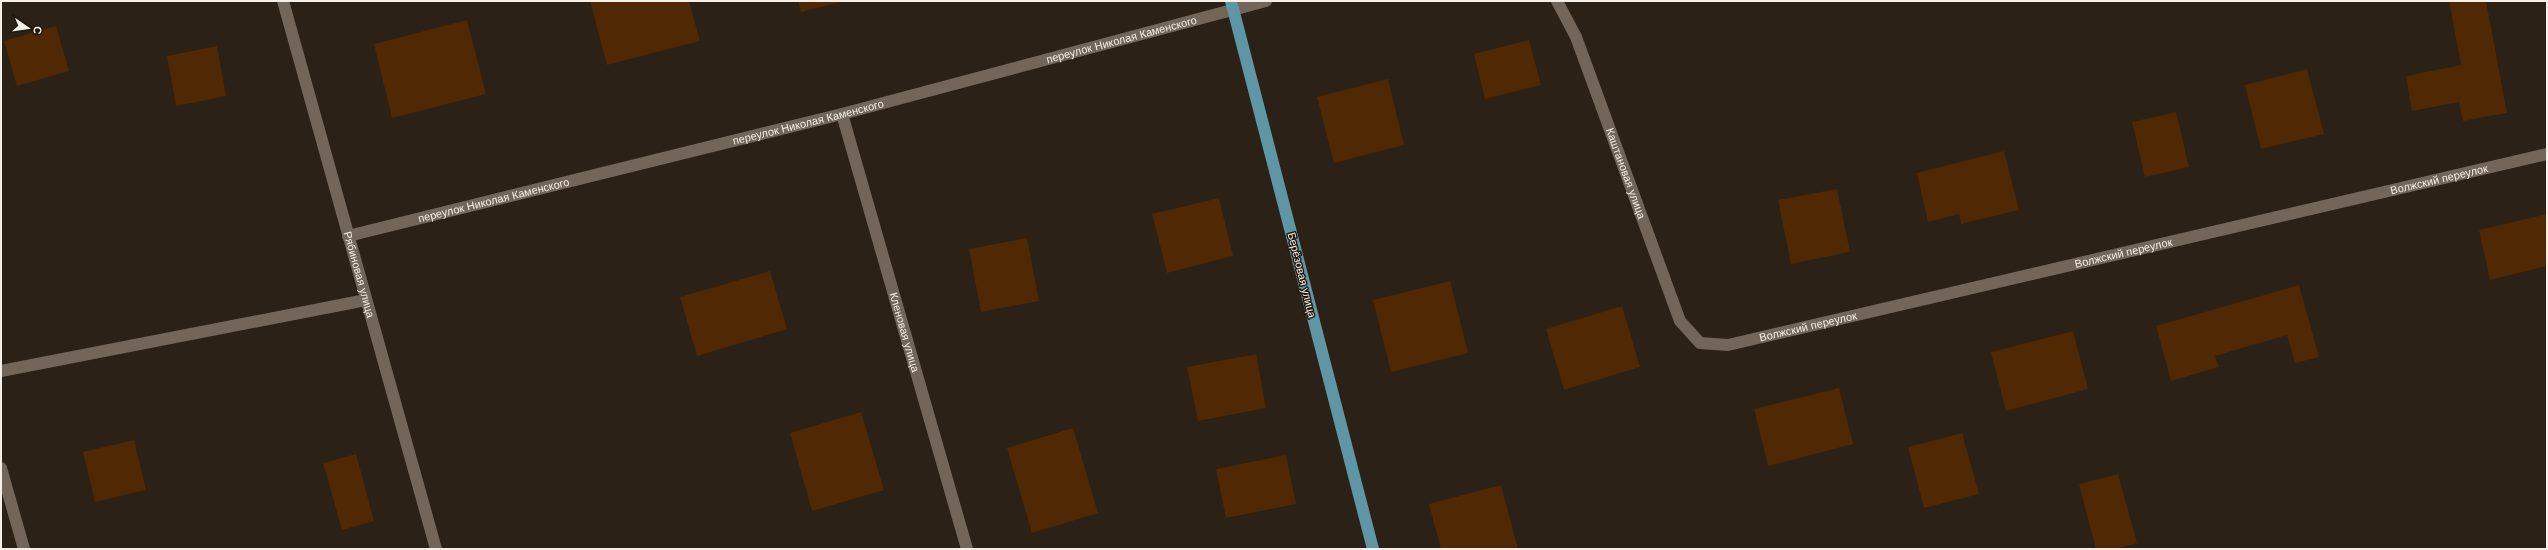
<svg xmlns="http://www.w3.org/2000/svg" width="2548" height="550" viewBox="0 0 2548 550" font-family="Helvetica,sans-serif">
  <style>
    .building { fill: #502803 }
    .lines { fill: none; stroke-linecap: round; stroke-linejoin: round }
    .minor { stroke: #716659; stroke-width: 12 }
    .major { stroke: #5e96a5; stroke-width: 12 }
    .labels { text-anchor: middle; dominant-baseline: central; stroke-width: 3; stroke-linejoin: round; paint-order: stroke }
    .street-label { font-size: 11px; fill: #f5efe7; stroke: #21180d }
  </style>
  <rect width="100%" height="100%" fill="#2b2116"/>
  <path class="building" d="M 590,1 L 689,1 L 700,41 L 607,65 Z
    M 798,1 L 841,1 L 841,2 L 801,12 Z
    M 2449,1 L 2486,1 L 2507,113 L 2463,121 L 2459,102 L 2412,111 L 2406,76 L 2461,65 Z
    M 467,20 L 486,94 L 392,118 L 374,44 Z
    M 56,26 L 69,71 L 17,86 L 4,41 Z
    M 1529,40 L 1541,85 L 1485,99 L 1474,54 Z
    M 217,46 L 226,96 L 176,106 L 167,56 Z
    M 2307,69 L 2324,134 L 2261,149 L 2245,85 Z
    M 1388,79 L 1404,145 L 1334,163 L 1317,97 Z
    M 2176,112 L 2189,167 L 2145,177 L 2132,122 Z
    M 2004,151 L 2019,210 L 1961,224 L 1959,214 L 1928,222 L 1917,173 Z
    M 1837,189 L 1850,252 L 1791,264 L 1778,200 Z
    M 1219,198 L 1233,256 L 1167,273 L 1152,214 Z
    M 2547,214 L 2547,266 L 2490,280 L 2479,230 Z
    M 1027,238 L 1039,301 L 981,312 L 969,249 Z
    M 770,271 L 787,329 L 697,356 L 680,297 Z
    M 1450,281 L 1468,353 L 1391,372 L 1373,300 Z
    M 2299,285 L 2319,357 L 2295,363 L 2287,335 L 2215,356 L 2219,367 L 2171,381 L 2156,326 Z
    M 1622,306 L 1640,367 L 1564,390 L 1546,329 Z
    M 2073,331 L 2088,389 L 2006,411 L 1991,352 Z
    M 1256,354 L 1266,408 L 1198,421 L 1187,367 Z
    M 1839,388 L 1853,444 L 1768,466 L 1754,409 Z
    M 861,412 L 884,490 L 812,511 L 790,433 Z
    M 1073,428 L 1098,513 L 1032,533 L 1007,448 Z
    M 1962,433 L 1979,494 L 1924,508 L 1908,447 Z
    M 134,440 L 146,490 L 95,502 L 83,452 Z
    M 356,454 L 374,521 L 342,530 L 323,463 Z
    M 1286,455 L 1296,504 L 1226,518 L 1216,469 Z
    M 2118,474 L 2137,543 L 2116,549 L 2096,549 L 2079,484 Z
    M 1501,485 L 1518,549 L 1441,549 L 1429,504 Z"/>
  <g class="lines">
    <g class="minor">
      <path id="s1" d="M 283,1 L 436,549"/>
      <path id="s2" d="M 1557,1 L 1576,37 L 1680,321 L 1700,343 L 1728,345 L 2547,154"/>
      <path id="s3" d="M 842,114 L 967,549"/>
      <path id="s4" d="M 348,236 L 842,114 L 1266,1"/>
      <path d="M 1,371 L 366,300"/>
      <path d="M 1,468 L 24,549"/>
    </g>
    <path class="major" d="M 1231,1 L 1373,549"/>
  </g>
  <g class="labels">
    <g class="street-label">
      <text stroke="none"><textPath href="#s4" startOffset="798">переулок Николая Каменского</textPath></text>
      <text stroke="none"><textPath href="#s4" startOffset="474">переулок Николая Каменского</textPath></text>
      <text stroke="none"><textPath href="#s2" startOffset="186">Каштановая улица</textPath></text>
      <text stroke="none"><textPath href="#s2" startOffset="1131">Волжский переулок</textPath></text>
      <text stroke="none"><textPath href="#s4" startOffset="150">переулок Николая Каменского</textPath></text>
      <text stroke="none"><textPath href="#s2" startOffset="807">Волжский переулок</textPath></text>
      <text stroke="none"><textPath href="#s1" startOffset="284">Рябиновая улица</textPath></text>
      <text transform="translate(1302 275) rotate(76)">Берёзовая улица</text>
      <text stroke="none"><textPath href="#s2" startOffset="483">Волжский переулок</textPath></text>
      <text stroke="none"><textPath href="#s3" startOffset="227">Кленовая улица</textPath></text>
    </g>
  </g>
  <rect width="2548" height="550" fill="none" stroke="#f5efe7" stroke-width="4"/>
  <g transform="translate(28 28) rotate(103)" stroke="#21180d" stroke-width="3" paint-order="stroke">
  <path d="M0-3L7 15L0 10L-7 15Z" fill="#f5efe7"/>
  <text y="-6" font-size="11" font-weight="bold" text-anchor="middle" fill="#f5efe7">С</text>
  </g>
</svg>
